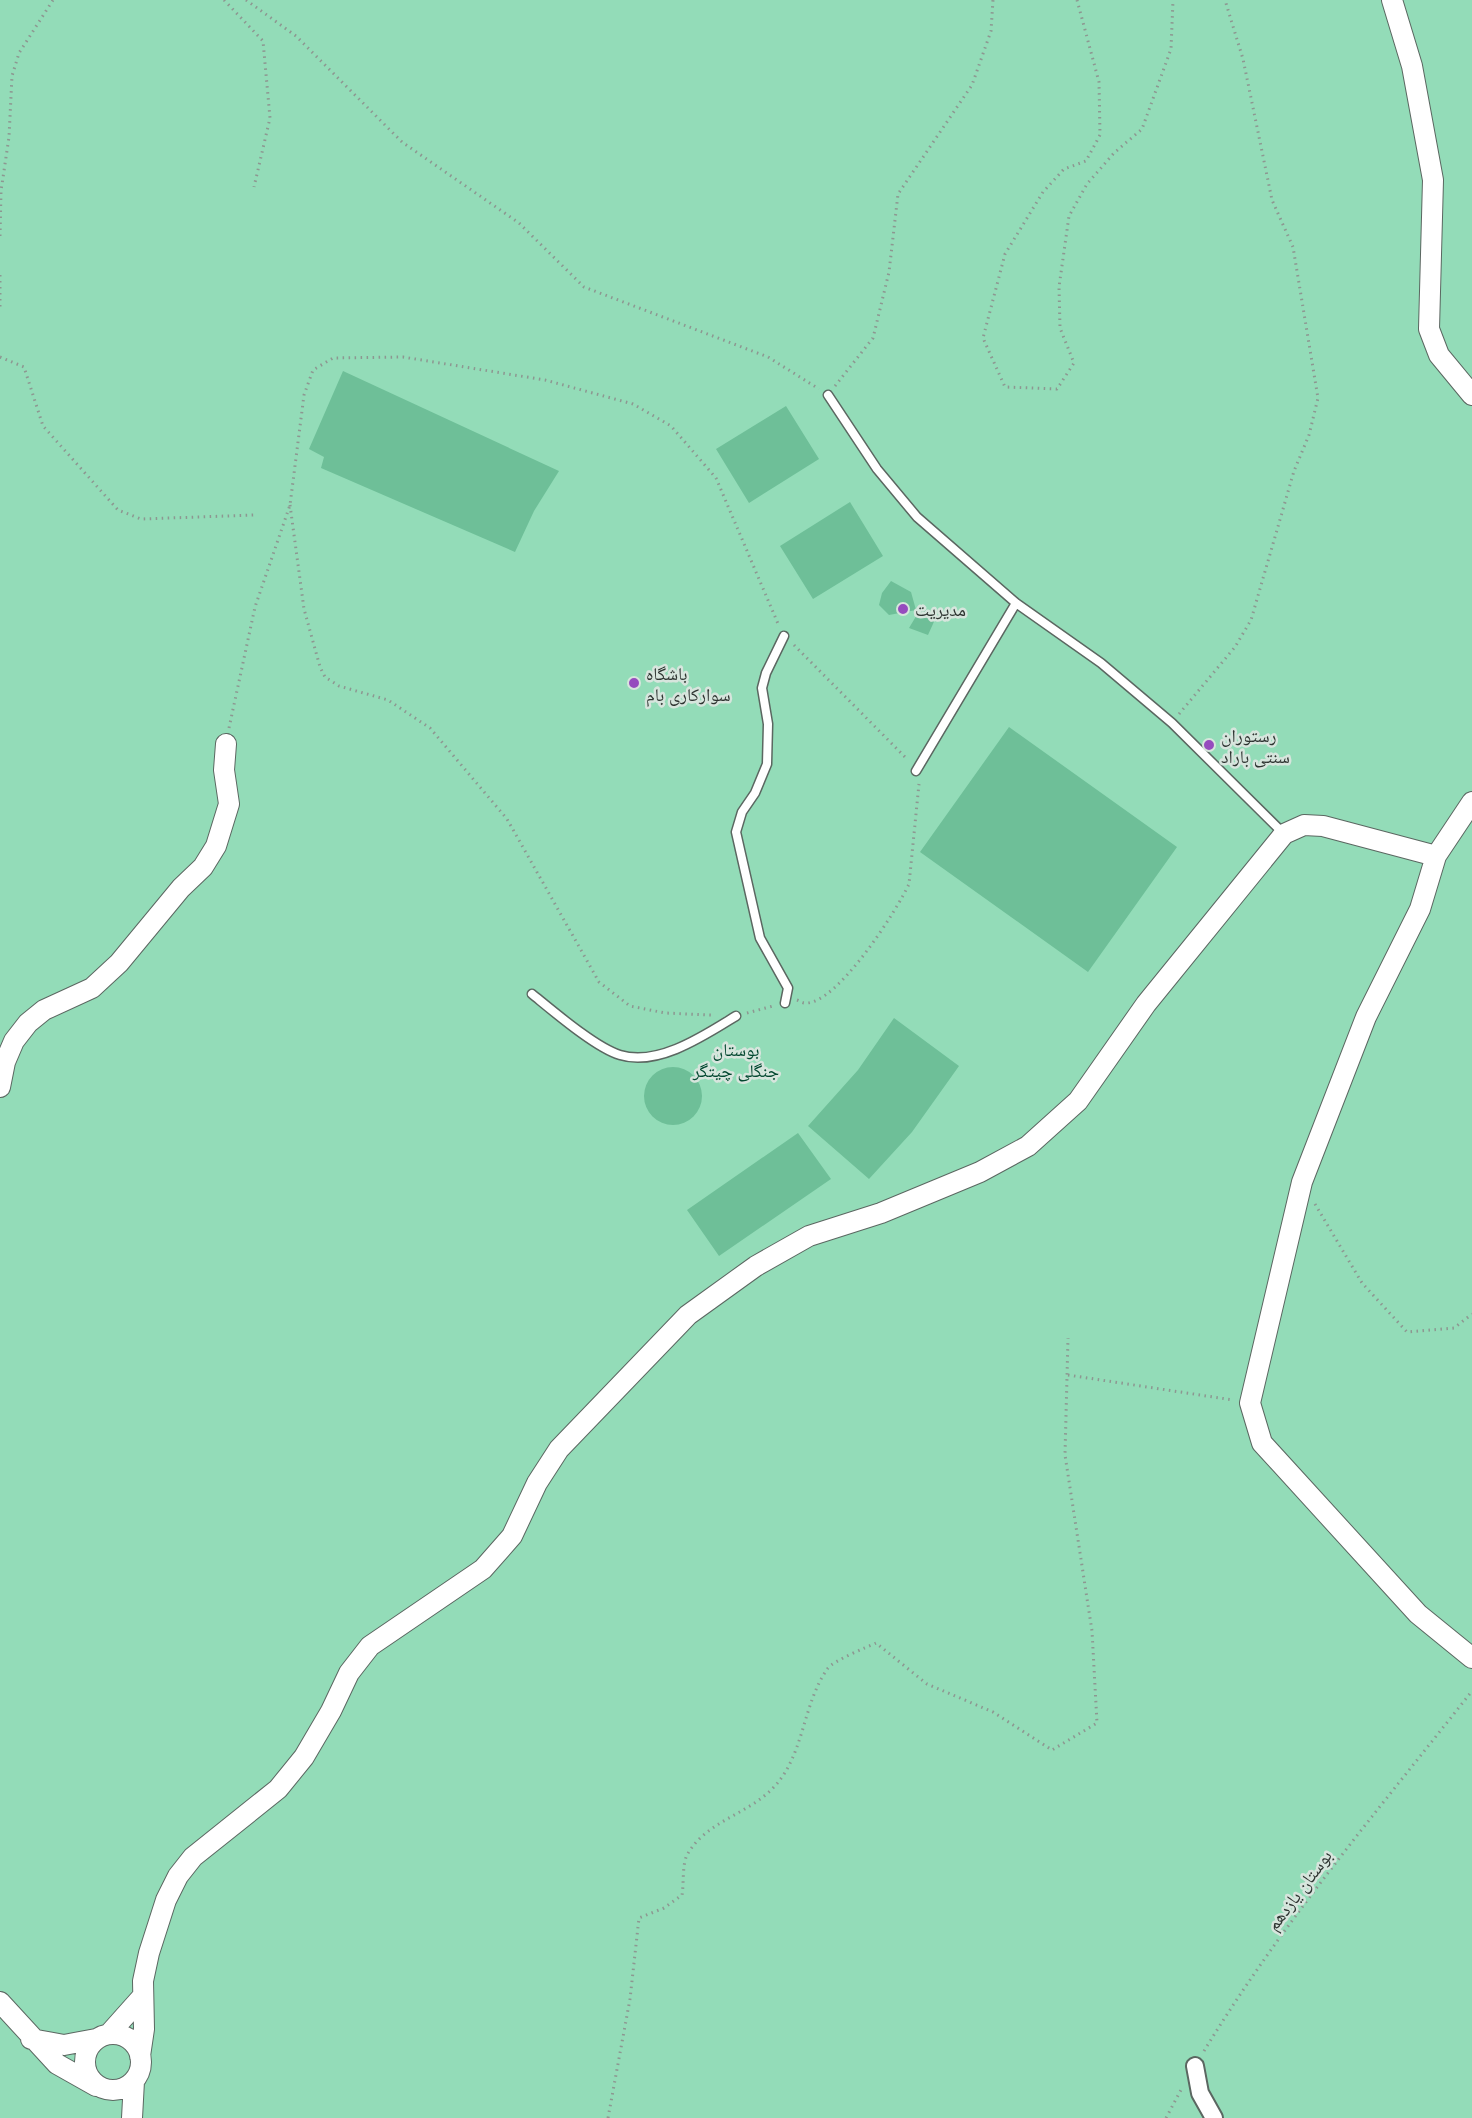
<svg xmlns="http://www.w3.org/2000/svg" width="1472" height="2118" viewBox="0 0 1472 2118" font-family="'Space Grotesk','Noto Naskh Arabic',sans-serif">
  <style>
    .green { fill: #93dcb8 }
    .building { fill: #6ebf98 }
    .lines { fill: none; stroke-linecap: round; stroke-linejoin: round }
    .service-casing { stroke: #5b6761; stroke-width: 11 }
    .minor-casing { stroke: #5b6761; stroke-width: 20 }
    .tertiary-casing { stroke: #5b6761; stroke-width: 22 }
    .path { stroke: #8d9791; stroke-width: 3; stroke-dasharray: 1.5 4.5; stroke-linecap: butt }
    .service { stroke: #fff; stroke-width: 8 }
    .minor { stroke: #fff; stroke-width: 16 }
    .tertiary { stroke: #fff; stroke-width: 20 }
    .poi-dot { fill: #964cbe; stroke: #d7e5dd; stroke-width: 2 }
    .labels { text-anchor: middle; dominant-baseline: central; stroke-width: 5; stroke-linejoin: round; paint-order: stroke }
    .poi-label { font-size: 18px; fill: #2e3431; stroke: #d7e5dd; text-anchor: start }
    .park-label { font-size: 18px; fill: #034830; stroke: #d7e5dd }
    .street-label { font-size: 18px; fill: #2e3431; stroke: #d7e5dd }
  </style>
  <rect width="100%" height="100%" fill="#d7e5dd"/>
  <path class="green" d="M 0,0 L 1472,0 L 1472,2118 L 0,2118 Z"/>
  <path class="building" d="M 343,371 L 559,471 L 534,511 L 515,552 L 321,468 L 324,457 L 309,449 Z
    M 786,406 L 819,459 L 749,503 L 716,449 Z
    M 850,502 L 883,556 L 813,599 L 780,546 Z
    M 891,581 L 911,592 L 916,610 L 889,615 L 879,605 L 882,593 Z
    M 921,608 L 937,615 L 928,635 L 909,628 Z
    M 1009,727 L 1177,847 L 1088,972 L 920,852 Z
    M 894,1018 L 959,1066 L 912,1132 L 869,1179 L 808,1126 L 858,1070 Z
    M644 1096a29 29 0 1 1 58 0a29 29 0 1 1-58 0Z
    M 798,1133 L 831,1179 L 719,1256 L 687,1210 Z"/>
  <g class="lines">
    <g class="service-casing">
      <path id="service" d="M 828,395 L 877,469 L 917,517 L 1016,603 L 1101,663 L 1172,723 L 1283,833
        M 784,636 L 766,673 L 762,688 L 768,724 L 767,764 L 755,793 L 742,812 L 736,832 L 760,938 L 788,988 L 785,1003
        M 916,771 L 1016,603
        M 532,994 C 553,1011 596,1048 620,1055 C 658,1067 705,1035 736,1016"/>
    </g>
    <g class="minor-casing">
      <path id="minor" d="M 1195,2066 L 1200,2093 L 1214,2118"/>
    </g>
    <g class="tertiary-casing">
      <path id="tertiary" d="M 1392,0 L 1412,66 L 1433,180 L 1429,329 L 1439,355 L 1472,395
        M 1472,802 L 1436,856 L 1420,909 L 1366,1017 L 1302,1182 L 1250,1403 L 1262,1443 L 1418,1614 L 1472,1658
        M 0,1087 L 5,1062 L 14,1041 L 28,1023 L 44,1010 L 92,988 L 119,963 L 181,888 L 203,867 L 216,846 L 229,804 L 224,770 L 226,744
        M 0,2002 L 57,2064 L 96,2086
        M 109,2034 L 142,1997
        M85 2062a28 28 0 1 1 56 0a28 28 0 1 1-56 0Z
        M 31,2039 L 64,2045 L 96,2039
        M 140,2056 L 144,2029 L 143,1981 L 149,1953 L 166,1900 L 178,1876 L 193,1857 L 278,1789 L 304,1757 L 331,1711 L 349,1673 L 370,1646 L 483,1569 L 512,1536 L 537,1483 L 559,1449 L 688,1315 L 756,1266 L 809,1236 L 881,1213 L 980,1172 L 1028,1146 L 1078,1101 L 1146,1004 L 1284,834 L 1304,825 L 1323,826 L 1436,856
        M 132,2118 L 134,2081"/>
    </g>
    <path class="path" d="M 224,0 L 263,41 L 270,118 L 254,187
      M 246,0 L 296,36 L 402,142 L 519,223 L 584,287 L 768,357 L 819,389
      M 1077,0 L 1099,82 L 1100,135 L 1086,161 L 1064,169 L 1043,192 L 1005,254 L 983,338 L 1005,387 L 1057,389 L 1074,363 L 1060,328 L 1059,287 L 1069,216 L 1087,184 L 1114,153 L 1142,129 L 1171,49 L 1173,0
      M 0,236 L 1,191 L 9,137 L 12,76 L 19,53 L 53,0
      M 0,275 L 0,308
      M 0,357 L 24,367 L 43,426 L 118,510 L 141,519 L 255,515
      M 835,386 L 873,338 L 889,272 L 898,194 L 972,85 L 991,31 L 993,0
      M 290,505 L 304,609 L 320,667 L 325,677 L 339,686 L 388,700 L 430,728 L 507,819 L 599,982 L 630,1006 L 665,1013 L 711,1015
      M 794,645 L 908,760
      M 1179,714 L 1235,647 L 1251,620 L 1294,471 L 1309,435 L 1318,398 L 1293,247 L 1272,200 L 1243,59 L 1225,0
      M 229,728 L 255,607 L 290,505 L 304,395 L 313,370 L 333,358 L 403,357 L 545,380 L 633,404 L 671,426 L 716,478 L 779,626
      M 797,1000 C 800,1001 802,1003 805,1003 C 837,1005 897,910 909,884 L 919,784
      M 747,1013 L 773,1006
      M 1315,1204 L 1362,1283 L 1407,1332 L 1454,1328 L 1472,1314
      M 1068,1375 L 1233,1400
      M 1204,2051 C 1282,1923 1379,1809 1472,1691
      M 608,2118 L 630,1999 L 639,1918 L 664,1908 L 682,1895 C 684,1884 682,1865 687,1855 C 706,1821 747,1815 773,1788 C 805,1755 802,1704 828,1668 C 835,1660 865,1648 876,1643 L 927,1684 L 993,1712 L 1052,1750 L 1097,1723 L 1092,1631 L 1065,1455 L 1068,1338
      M 1166,2118 L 1182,2088"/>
    <use href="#service" class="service"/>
    <use href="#minor" class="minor"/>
    <use href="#tertiary" class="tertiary"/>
  </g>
  <g class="poi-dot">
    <circle cx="903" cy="609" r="6"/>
    <circle cx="634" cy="683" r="6"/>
    <circle cx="1209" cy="745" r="6"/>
  </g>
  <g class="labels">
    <g class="poi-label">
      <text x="915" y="609">مدیریت</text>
      <text x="646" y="673">باشگاه<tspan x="646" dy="21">سوارکاری بام</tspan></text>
      <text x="1221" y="735">رستوران<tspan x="1221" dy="21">سنتی باراد</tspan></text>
    </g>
    <g class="park-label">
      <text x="736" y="1049">بوستان<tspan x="736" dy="21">جنگلی چیتگر</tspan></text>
    </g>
    <g class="street-label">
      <text transform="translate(1299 1890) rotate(-53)">بوستان یازدهم</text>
    </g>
  </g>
</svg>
